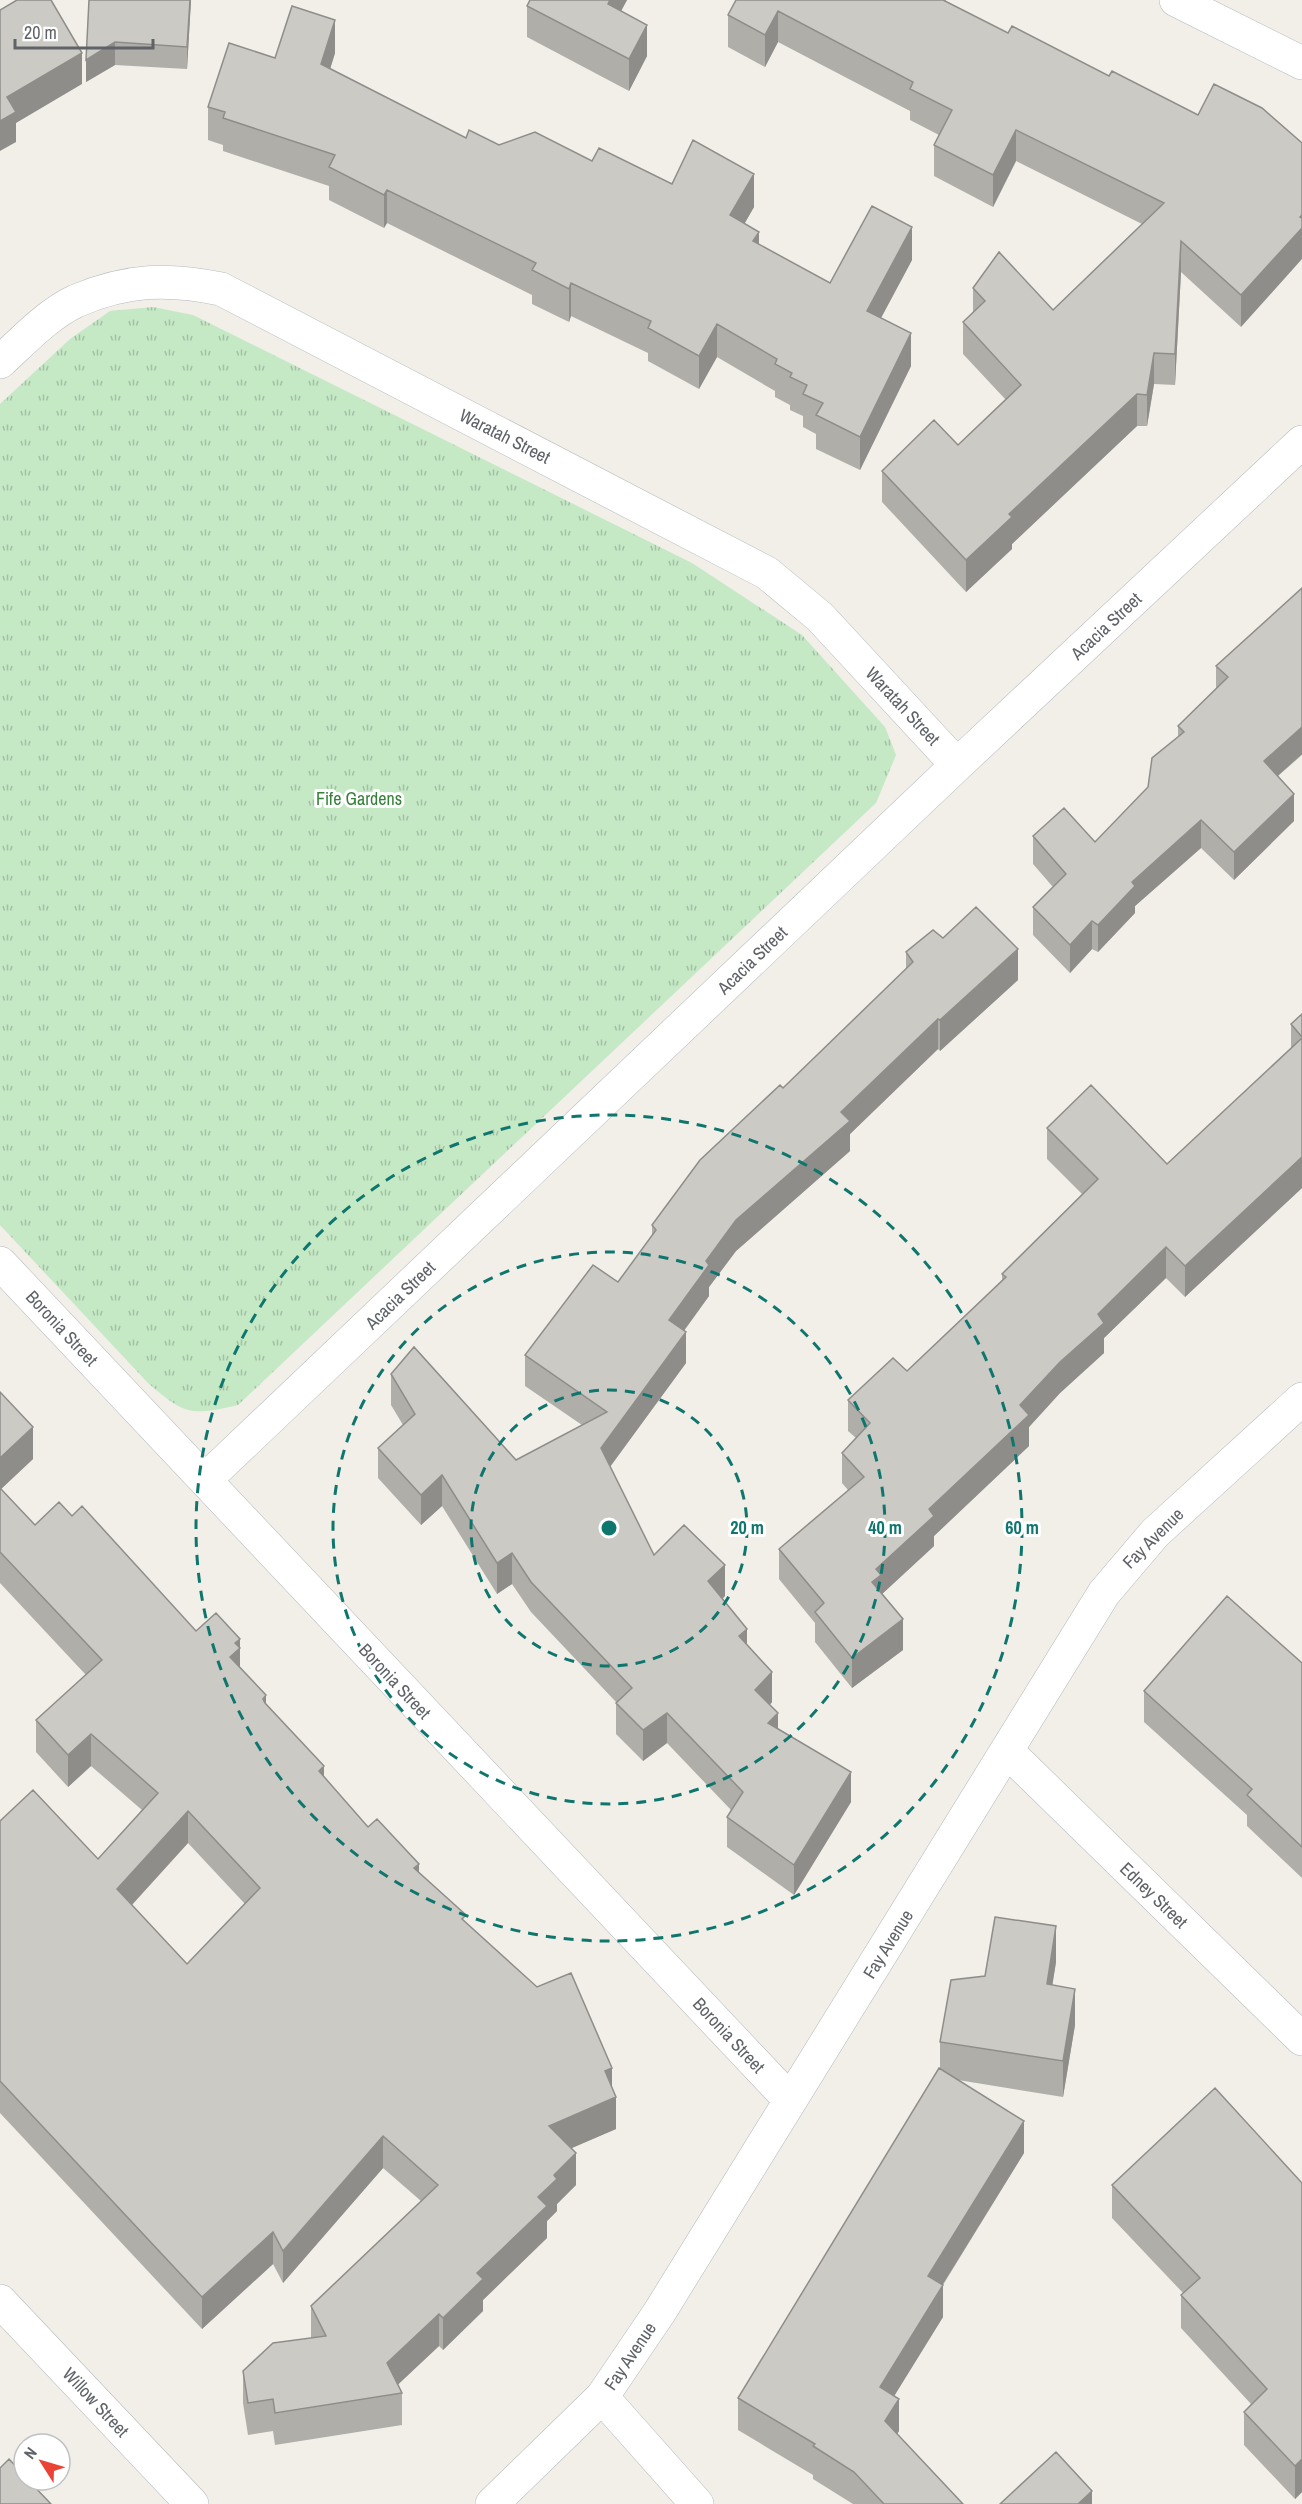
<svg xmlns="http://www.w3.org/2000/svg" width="1302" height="2504" viewBox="0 0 1302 2504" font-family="'Archivo Narrow',sans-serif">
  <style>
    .grass { fill: url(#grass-tufts) }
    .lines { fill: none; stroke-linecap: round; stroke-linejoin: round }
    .minor-casing { stroke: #b5b8bc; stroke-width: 34 }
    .tertiary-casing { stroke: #b5b8bc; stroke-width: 34 }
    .minor { stroke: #fff; stroke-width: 33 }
    .tertiary { stroke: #fff; stroke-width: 33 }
    .wall { fill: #afaea9; fill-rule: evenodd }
    .shaded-wall { fill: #8f8d8a }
    .building { fill: #cccac5; stroke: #8f8d8a; stroke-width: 1.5; fill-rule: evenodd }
    .ring { fill: none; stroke: #0f766e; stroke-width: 3; stroke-dasharray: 10 8 }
    .labels { text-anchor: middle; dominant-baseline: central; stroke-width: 6; stroke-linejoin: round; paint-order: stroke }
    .street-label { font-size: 18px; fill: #5f6368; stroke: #fff }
    .park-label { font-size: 18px; fill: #348238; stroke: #fff }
    .centre { fill: #0f766e; stroke: #fff; stroke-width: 3 }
    .ring-label { font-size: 18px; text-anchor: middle; font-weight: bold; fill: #0f766e; stroke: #fff; stroke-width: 6; stroke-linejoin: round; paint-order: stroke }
  </style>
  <defs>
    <pattern id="grass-tufts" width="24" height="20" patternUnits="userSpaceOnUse" patternTransform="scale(1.5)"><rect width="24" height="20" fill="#c5e8c5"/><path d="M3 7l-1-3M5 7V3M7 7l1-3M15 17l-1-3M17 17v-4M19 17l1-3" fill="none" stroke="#a3c0a4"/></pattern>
  </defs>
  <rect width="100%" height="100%" fill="#f1efe8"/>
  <path class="grass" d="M 153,307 L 193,315 L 692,563 L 802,635 L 885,727 L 896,755 L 876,803 L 238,1405 C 190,1416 185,1415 148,1383 L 0,1225 L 0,404 L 70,339 L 110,311 Z"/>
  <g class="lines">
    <g class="minor-casing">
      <path id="minor" d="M 1176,0 L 1302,63
        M 0,362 C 23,341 48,314 76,301 C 127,279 168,278 221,289 L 767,573 L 820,617 L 957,765
        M 0,1263 L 790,2100
        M 205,1480 L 957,765 L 1302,442
        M 1007,1751 L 1302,2039
        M 0,2301 L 192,2504
        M 602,2397 L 697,2504"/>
    </g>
    <g class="tertiary-casing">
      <path id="tertiary" d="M 492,2504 L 602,2397 L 659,2313 L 1104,1593 L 1155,1533 L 1302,1399"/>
    </g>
    <use href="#minor" class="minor"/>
    <use href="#tertiary" class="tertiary"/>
  </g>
  <path class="wall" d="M 89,0 L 191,0 L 187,69 L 115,65 L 86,82 Z
    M 530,0 L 627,0 L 621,11 L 647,56 L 629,91 L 527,37 L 527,6 Z
    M 736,0 L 946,0 L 946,1 L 1008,33 L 1198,115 L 1262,108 L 1241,327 L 1181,272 L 1175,385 L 1154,384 L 1147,426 L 1137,426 L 1012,544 L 1012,549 L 966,592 L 882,502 L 882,471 L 958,445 L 1006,400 L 963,354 L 963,322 L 973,313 L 973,288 L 1053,310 L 1142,224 L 1016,161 L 993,207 L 934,176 L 934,145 L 939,135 L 910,120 L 910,111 L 778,42 L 765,67 L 728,47 L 728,15 Z
    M 335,53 L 330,69 L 466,138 L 499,145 L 592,161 L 754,207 L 744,224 L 759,244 L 830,283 L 912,260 L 881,318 L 911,366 L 860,470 L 816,449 L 816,434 L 803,427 L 803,416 L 790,410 L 790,405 L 775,397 L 775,391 L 717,357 L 699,389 L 648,361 L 648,353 L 571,316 L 569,322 L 532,304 L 532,295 L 387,223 L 384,228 L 329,200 L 329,186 L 223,151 L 223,145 L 208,140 L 208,107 L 275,58 Z
    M 1302,588 L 1302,755 L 1278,776 L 1294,821 L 1234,880 L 1201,848 L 1135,906 L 1135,913 L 1098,952 L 1092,949 L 1070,973 L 1033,935 L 1033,907 L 1053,887 L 1033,864 L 1033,836 L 1095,842 L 1148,787 L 1178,737 L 1178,726 L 1216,689 L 1216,666 Z
    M 943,938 L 1018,980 L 940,1051 L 938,1049 L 850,1134 L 850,1151 L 736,1251 L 709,1287 L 709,1296 L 684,1331 L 686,1363 L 610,1467 L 654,1555 L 725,1596 L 722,1599 L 747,1645 L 772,1702 L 770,1705 L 778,1729 L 851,1802 L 794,1895 L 727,1847 L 727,1817 L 731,1810 L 667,1743 L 643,1761 L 616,1734 L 616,1702 L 531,1612 L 512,1584 L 497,1594 L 442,1506 L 421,1525 L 378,1478 L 378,1448 L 403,1425 L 391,1405 L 391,1374 L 516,1460 L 582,1425 L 525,1386 L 525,1355 L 618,1282 L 652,1235 L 652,1225 L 783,1088 L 906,969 L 906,952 Z
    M 1302,1014 L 1302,1188 L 1185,1297 L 1166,1278 L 1104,1338 L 1104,1353 L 1060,1393 L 1029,1427 L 1029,1446 L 934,1536 L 934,1546 L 882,1594 L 903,1650 L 852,1688 L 815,1642 L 815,1623 L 779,1579 L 779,1549 L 848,1490 L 842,1483 L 842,1453 L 856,1438 L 848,1431 L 848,1400 L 907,1371 L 1002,1280 L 1002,1274 L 1082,1194 L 1047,1159 L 1047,1128 L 1167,1164 L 1291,1049 L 1291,1024 Z
    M 0,1392 L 33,1459 L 1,1489 L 35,1525 L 72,1516 L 196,1631 L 240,1667 L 266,1705 L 324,1777 L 368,1827 L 419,1872 L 466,1923 L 612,2086 L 616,2129 L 571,2148 L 576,2185 L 557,2204 L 557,2211 L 547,2221 L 547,2238 L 483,2300 L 483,2311 L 443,2350 L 439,2346 L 398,2384 L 402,2393 L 402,2425 L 275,2445 L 273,2431 L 248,2435 L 243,2403 L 243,2371 L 311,2338 L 311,2306 L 421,2201 L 383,2168 L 283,2283 L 273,2264 L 202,2329 L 0,2113 L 0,1821 L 98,1859 L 142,1810 L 91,1766 L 68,1787 L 36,1752 L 36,1720 L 86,1675 L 0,1583 ZM 188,1843 L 245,1904 L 187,1964 L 132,1905 Z
    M 1302,1663 L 1302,1878 L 1247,1826 L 1247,1815 L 1144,1722 L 1144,1691 Z
    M 1056,1962 L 1052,1985 L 1075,2025 L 1063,2097 L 958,2080 L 1024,2153 L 943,2285 L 943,2317 L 894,2396 L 899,2431 L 897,2434 L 963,2504 L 853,2504 L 813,2479 L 813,2475 L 738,2430 L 738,2398 L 940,2069 L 940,2042 Z
    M 1302,2183 L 1302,2492 L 1295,2499 L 1244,2445 L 1244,2412 L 1251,2404 L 1181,2328 L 1181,2295 L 1183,2293 L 1112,2218 L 1112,2185 Z"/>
  <path class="shaded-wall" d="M 190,0 L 191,0 L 187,69 L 187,47 Z
    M 610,0 L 627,0 L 608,35 L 608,4 Z
    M 778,11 L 778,42 L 765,67 L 765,35 Z
    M 335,20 L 335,53 L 321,98 L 321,64 Z
    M 647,25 L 647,56 L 629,91 L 629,59 Z
    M 115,42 L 115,65 L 86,82 L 86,60 Z
    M 82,53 L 82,84 L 16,123 L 16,142 L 0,151 L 0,121 L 7,97 Z
    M 1016,130 L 1016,161 L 993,207 L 993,175 Z
    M 754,174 L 754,207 L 730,249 L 730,215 Z
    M 387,190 L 387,223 L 384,228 L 384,195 Z
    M 1302,215 L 1302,259 L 1241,327 L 1241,295 Z
    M 912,227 L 912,260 L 867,344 L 867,311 Z
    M 759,232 L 759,265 L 753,241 Z
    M 1181,241 L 1181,272 L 1175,385 L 1175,354 Z
    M 571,283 L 571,316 L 569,322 L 569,289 Z
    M 717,324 L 717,357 L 699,389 L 699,356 Z
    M 911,333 L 911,366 L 860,470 L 860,437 Z
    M 1154,353 L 1154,384 L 1147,426 L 1147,395 Z
    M 1137,394 L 1137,426 L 1012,544 L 1012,549 L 966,592 L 966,560 L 1009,514 Z
    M 1302,727 L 1302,754 L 1264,788 L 1264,761 Z
    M 1294,794 L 1294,821 L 1234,880 L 1234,852 Z
    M 1201,820 L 1201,848 L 1135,906 L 1135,913 L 1098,952 L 1098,925 L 1132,882 Z
    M 1092,921 L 1092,949 L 1070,973 L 1070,945 Z
    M 1018,949 L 1018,980 L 940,1051 L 940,1020 Z
    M 938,1019 L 938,1049 L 850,1134 L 850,1151 L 736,1251 L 709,1287 L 709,1296 L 669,1351 L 669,1320 L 706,1261 L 736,1220 L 841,1112 Z
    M 1302,1157 L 1302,1188 L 1185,1297 L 1185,1266 Z
    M 1166,1247 L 1166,1278 L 1104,1338 L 1104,1353 L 1060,1393 L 1029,1427 L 1029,1446 L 934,1536 L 934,1546 L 881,1595 L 872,1582 L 876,1569 L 929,1509 L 1098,1314 Z
    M 686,1332 L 686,1363 L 601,1479 L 601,1448 Z
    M 33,1427 L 33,1459 L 0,1490 L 0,1458 Z
    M 442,1475 L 442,1506 L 421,1525 L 421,1495 Z
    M 512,1553 L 512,1584 L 497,1594 L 497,1563 Z
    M 725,1565 L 725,1596 L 708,1612 L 708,1581 Z
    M 903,1619 L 903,1650 L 852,1688 L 852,1658 Z
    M 747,1629 L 747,1659 L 739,1636 Z
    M 240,1639 L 240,1671 L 230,1657 L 235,1643 Z
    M 772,1672 L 772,1702 L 755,1720 L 755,1690 Z
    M 266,1695 L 266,1727 L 263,1699 Z
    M 667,1713 L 667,1743 L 643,1761 L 643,1730 Z
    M 778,1713 L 778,1744 L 768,1723 Z
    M 91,1734 L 91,1766 L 68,1787 L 68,1755 Z
    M 324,1766 L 324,1798 L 319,1771 Z
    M 851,1772 L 851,1802 L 794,1895 L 794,1865 Z
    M 188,1811 L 188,1843 L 117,1921 L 117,1889 Z
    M 419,1864 L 419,1896 L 414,1868 Z
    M 1056,1926 L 1056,1962 L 1047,2020 L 1047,1984 Z
    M 1075,1989 L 1075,2025 L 1063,2097 L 1063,2061 Z
    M 612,2068 L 612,2099 L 616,2097 L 616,2129 L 549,2158 L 549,2126 L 605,2071 Z
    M 1024,2121 L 1024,2153 L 928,2308 L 928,2276 Z
    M 383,2136 L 383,2168 L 283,2283 L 283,2251 Z
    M 576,2153 L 576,2185 L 557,2204 L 557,2211 L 547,2221 L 547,2238 L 483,2300 L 483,2311 L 443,2350 L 443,2318 L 477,2273 L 538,2197 L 554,2175 Z
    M 273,2232 L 273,2264 L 202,2329 L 202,2297 Z
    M 943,2285 L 943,2317 L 880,2419 L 880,2387 Z
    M 439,2314 L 439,2346 L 387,2395 L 387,2363 Z
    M 899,2399 L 899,2431 L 885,2453 L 885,2421 Z
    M 1302,2459 L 1302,2492 L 1295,2499 L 1295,2466 Z
    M 1092,2491 L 1092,2504 L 1078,2504 Z"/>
  <path class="building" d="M 17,0 L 51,0 L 82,53 L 7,97 L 16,112 L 0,121 L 0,10 Z
    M 89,0 L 190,0 L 187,47 L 115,42 L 86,60 Z
    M 530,0 L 610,0 L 608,4 L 647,25 L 629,59 L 527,6 Z
    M 736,0 L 943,0 L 1008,33 L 1012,26 L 1109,76 L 1112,71 L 1198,115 L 1214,84 L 1262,108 L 1302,143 L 1302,215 L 1300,217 L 1302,218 L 1302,228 L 1241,295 L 1181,241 L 1175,354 L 1154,353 L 1147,395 L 1137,394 L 1009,514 L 1012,517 L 966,560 L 882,471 L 934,420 L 958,445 L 1021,385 L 963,322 L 985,301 L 973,288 L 999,252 L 1053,310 L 1164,203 L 1016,130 L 993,175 L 934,145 L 952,110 L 910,89 L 913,82 L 778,11 L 765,35 L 728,15 Z
    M 292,6 L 335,20 L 321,64 L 466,138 L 469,130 L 499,145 L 535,132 L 592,161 L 599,148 L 672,184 L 693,140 L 754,174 L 730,215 L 759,232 L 753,241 L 830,283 L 872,206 L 912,227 L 867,311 L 911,333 L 860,437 L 816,415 L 823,403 L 803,394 L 807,385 L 790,377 L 792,373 L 775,364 L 777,359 L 717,324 L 699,356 L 648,328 L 651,321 L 571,283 L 569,289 L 532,270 L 536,263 L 387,190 L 384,195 L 329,167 L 335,155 L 223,118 L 225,112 L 208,107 L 229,43 L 275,58 Z
    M 1302,588 L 1302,727 L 1264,761 L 1294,794 L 1234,852 L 1201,820 L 1132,882 L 1135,886 L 1098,925 L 1092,921 L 1070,945 L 1033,907 L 1066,874 L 1033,836 L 1064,808 L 1095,842 L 1148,787 L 1152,758 L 1184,732 L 1178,726 L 1228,677 L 1216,666 Z
    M 976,907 L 1018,949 L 940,1020 L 938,1019 L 841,1112 L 850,1121 L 736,1220 L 706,1261 L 709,1265 L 669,1320 L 686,1332 L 601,1448 L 654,1555 L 684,1525 L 725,1565 L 708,1581 L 747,1629 L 739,1636 L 772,1672 L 755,1690 L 778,1713 L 768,1723 L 851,1772 L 794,1865 L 727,1817 L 743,1792 L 667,1713 L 643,1730 L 616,1703 L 632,1688 L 531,1582 L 512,1553 L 497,1563 L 442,1475 L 421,1495 L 378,1448 L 415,1414 L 391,1374 L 414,1347 L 516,1460 L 607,1412 L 525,1355 L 593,1265 L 618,1282 L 656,1230 L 652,1225 L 700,1160 L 780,1085 L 783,1088 L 913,962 L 906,952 L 933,930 L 943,938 Z
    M 1302,1014 L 1302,1037 L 1291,1024 Z
    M 1302,1038 L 1302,1157 L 1185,1266 L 1166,1247 L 1098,1314 L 1104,1323 L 1060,1362 L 1020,1405 L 1029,1415 L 929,1509 L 934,1516 L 876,1569 L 881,1575 L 872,1582 L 903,1619 L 852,1658 L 815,1612 L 824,1603 L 779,1549 L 864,1477 L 842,1453 L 870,1423 L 848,1400 L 893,1358 L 907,1371 L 1006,1277 L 1002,1274 L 1098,1179 L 1047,1128 L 1091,1085 L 1167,1164 Z
    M 0,1392 L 33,1427 L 0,1458 Z
    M 0,1488 L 35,1525 L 59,1502 L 72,1516 L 82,1506 L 196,1631 L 216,1613 L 240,1639 L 235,1643 L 240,1648 L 230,1657 L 266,1695 L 263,1699 L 265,1703 L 324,1766 L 319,1771 L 368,1827 L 377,1819 L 419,1864 L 414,1868 L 466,1915 L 462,1919 L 537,1987 L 571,1973 L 612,2068 L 605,2071 L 616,2097 L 549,2126 L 576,2153 L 554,2175 L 557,2179 L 538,2197 L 547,2206 L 477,2273 L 483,2279 L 443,2318 L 439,2314 L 387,2363 L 402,2393 L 275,2413 L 273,2399 L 248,2403 L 243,2371 L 273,2343 L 326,2336 L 311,2306 L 438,2185 L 383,2136 L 283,2251 L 273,2232 L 202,2297 L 0,2081 L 0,1821 L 33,1790 L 98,1859 L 158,1793 L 91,1734 L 68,1755 L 36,1720 L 102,1660 L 0,1552 ZM 188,1811 L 260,1888 L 187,1964 L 117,1889 Z
    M 1227,1596 L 1302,1663 L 1302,1847 L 1247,1795 L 1252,1789 L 1144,1691 Z
    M 995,1917 L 1056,1926 L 1047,1984 L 1075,1989 L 1063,2061 L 940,2042 L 951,1980 L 985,1976 Z
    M 939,2068 L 1024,2121 L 928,2276 L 943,2285 L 880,2387 L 899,2399 L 885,2421 L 963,2504 L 884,2504 L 854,2472 L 813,2446 L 815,2444 L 738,2398 Z
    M 1215,2088 L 1302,2183 L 1302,2459 L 1295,2466 L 1244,2412 L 1267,2389 L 1181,2295 L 1200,2278 L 1112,2185 Z
    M 1056,2452 L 1092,2491 L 1078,2504 L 1000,2504 Z
    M 9,2459 L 24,2475 L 24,2480 L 28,2480 L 51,2504 L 0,2504 L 0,2468 Z"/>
  <g class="ring">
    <circle cx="609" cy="1528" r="138"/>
    <circle cx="609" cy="1528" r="276"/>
    <circle cx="609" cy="1528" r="413"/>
  </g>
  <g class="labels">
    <g class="street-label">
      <text transform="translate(505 436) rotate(27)">Waratah Street</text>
      <text transform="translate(1106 626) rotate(-43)">Acacia Street</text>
      <text transform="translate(903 706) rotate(47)">Waratah Street</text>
      <text transform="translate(752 960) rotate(-44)">Acacia Street</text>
      <text transform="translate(400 1295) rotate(-44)">Acacia Street</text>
      <text transform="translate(62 1328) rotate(47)">Boronia Street</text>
      <text transform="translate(1153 1538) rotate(-45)">Fay Avenue</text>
      <text transform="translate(395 1681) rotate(47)">Boronia Street</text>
      <text transform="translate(1154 1895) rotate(44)">Edney Street</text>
      <text transform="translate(888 1944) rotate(-58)">Fay Avenue</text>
      <text transform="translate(729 2035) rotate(47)">Boronia Street</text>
      <text transform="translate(630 2356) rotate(-56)">Fay Avenue</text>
      <text transform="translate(96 2402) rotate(47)">Willow Street</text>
    </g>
    <g class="park-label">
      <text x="359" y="798">Fife Gardens</text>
    </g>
  </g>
  <circle cx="609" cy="1528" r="9" class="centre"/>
  <g class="ring-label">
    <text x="747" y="1534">20 m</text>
    <text x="885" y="1534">40 m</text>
    <text x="1022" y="1534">60 m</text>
  </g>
  <g transform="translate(42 2462) rotate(307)"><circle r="28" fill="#ffffff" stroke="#bfc1c3" stroke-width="1.5"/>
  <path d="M0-4.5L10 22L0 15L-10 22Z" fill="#ea4335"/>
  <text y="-9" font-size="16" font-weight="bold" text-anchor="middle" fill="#5f6368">N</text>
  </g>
  <path d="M15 39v9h138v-9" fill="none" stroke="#5f6368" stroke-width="3"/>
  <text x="24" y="39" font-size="18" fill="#5f6368" stroke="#ffffff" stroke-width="4.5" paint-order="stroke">20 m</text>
</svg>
